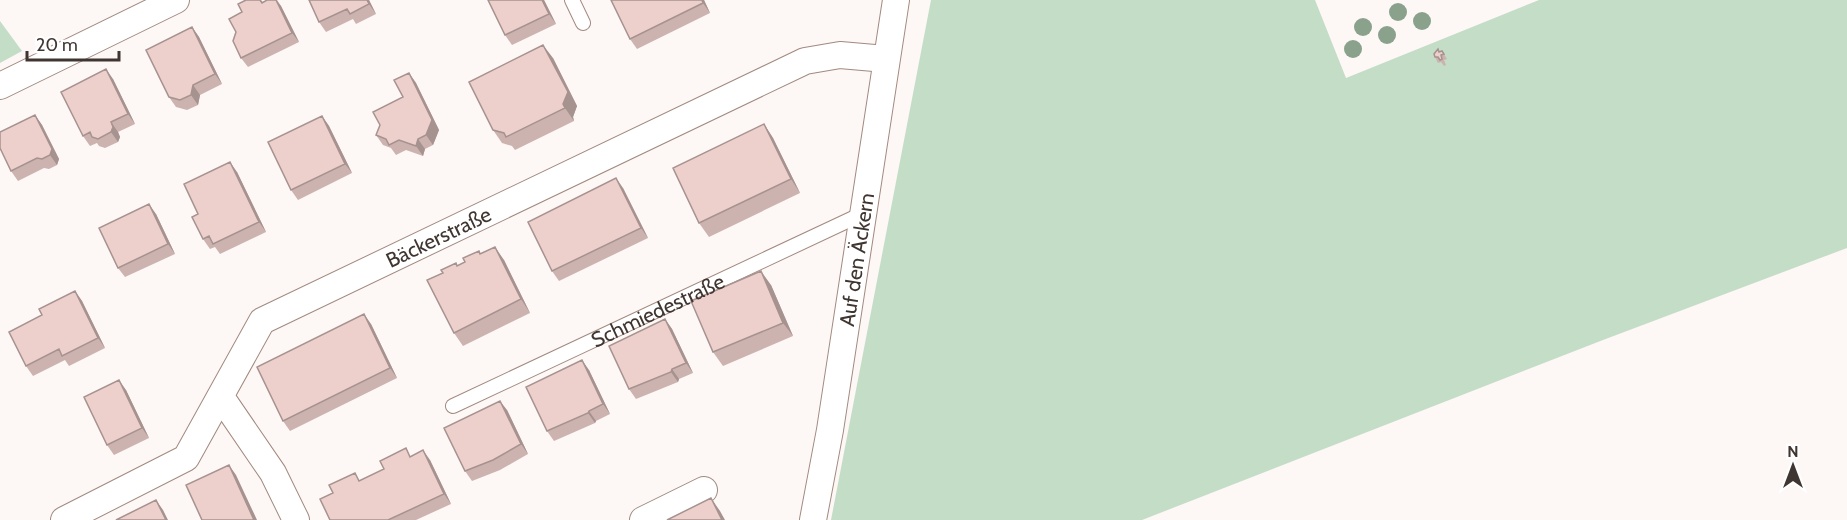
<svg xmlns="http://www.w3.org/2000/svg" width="1847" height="520" viewBox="0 0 1847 520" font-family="Cabin,sans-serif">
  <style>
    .green { fill: #c4ddc7 }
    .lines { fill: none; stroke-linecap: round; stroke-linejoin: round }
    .lane-casing { stroke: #a18a7f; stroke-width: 16 }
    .street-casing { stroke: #a18a7f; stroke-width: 28 }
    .lane { stroke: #fff; stroke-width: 14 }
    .street { stroke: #fff; stroke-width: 26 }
    .tree { fill: #8aa28c }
    .wall { fill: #ccb3af }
    .shaded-wall { fill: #a6928f }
    .building { fill: #edd0cc; stroke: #a6928f; stroke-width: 1.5 }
    .labels { text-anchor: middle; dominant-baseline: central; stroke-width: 4.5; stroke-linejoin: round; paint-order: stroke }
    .street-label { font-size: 21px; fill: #403631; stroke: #fff }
  </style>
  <rect width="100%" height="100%" fill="#fdf7f5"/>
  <path class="green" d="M 931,0 L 1315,0 L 1346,78 L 1539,0 L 1847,0 L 1847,248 L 1603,340 L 1142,520 L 831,520 Z
    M 0,21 L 22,51 L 0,63 Z"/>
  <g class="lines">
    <g class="lane-casing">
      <g id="lane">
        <path d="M 572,0 L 583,23"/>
        <path id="s1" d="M 453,406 L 862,214"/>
      </g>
    </g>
    <g class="street-casing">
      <g id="street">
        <path d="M 0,86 L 176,0"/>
        <path d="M 221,397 L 273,473 L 296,520"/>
        <path id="s2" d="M 64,520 L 186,458 L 262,321 L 805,61 L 840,55 L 886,59"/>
        <path d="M 643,520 L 704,490"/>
        <path id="s3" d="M 813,520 L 830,430 L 896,0"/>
      </g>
    </g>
    <use href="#lane" class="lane"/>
    <use href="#street" class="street"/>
  </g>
  <g class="tree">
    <circle cx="1398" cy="12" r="9"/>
    <circle cx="1422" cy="21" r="9"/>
    <circle cx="1363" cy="27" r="9"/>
    <circle cx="1387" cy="35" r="9"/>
    <circle cx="1353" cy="49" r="9"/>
  </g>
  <path class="wall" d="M 261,0 L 263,2 L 267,0 L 277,0 L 281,6 L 299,42 L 248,67 L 241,58 L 242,12 Z
    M 309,0 L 369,0 L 376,14 L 356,24 L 353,19 L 326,32 L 319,22 Z
    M 488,0 L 544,0 L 556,24 L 512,45 L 505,35 Z
    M 611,0 L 704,0 L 710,13 L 637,49 L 630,39 Z
    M 192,27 L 199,37 L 222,84 L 200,95 L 198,105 L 187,110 L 176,107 L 169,97 Z
    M 1442,51 L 1447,59 L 1444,60 L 1446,65 L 1444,66 L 1441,62 L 1438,63 L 1435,57 Z
    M 553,58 L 577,106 L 573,117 L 574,121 L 515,150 L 512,146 L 502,143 L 493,130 Z
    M 409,73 L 416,83 L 439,130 L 433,145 L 425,149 L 423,156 L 406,150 L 396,155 L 391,148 L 383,145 L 376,135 L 403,97 Z
    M 113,79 L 135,124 L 118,132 L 120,137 L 118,142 L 105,148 L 99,146 L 97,143 L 90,146 L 83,136 Z
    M 35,115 L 42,125 L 59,159 L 57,165 L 49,169 L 44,168 L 18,181 L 11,171 Z
    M 322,116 L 329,126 L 352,173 L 298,200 L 291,190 Z
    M 764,124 L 773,138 L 800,193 L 709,237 L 699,223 Z
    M 237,172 L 266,232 L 220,254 L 215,247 L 210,249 L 203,239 L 198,214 Z
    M 623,188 L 648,238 L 559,281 L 552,271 Z
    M 156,214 L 175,254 L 125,277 L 118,268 Z
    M 479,251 L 481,254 L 504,260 L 530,313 L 463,346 L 454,333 L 443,273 L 465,262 Z
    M 771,285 L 793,336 L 723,366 L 713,352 Z
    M 75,291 L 82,301 L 105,348 L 69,366 L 65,360 L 33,376 L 26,366 L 42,315 Z
    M 665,319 L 672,329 L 693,373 L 679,379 L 678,382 L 636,399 L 629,389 Z
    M 371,324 L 397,378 L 290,431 L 283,421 Z
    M 589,370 L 610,414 L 596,421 L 595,423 L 554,441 L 547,431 Z
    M 126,390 L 149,438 L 114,455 L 107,445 Z
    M 507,410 L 528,454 L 500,470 L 472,481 L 465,471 Z
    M 411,456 L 430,460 L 451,504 L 416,520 L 330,520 Z"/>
  <path class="shaded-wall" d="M 276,0 L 281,6 L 299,42 L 292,33 Z
    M 367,0 L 369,0 L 376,14 L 369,4 Z
    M 542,0 L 544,0 L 556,24 L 549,14 Z
    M 702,0 L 704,0 L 710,13 L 703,3 Z
    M 192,27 L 199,37 L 222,84 L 215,74 Z
    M 543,45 L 553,58 L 577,106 L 573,117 L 574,121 L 565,108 Z
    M 106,69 L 113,79 L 135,124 L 128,114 Z
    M 409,73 L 416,83 L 439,130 L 433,145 L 426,135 Z
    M 193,85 L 200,95 L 198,105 L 191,95 Z
    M 35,115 L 42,125 L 59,159 L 57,165 L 50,155 Z
    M 322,116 L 329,126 L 352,173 L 345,164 Z
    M 111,122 L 118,132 L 120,137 L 118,142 L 111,132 Z
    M 764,124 L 773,138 L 800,193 L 791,179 Z
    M 418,139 L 425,149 L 423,156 L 416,146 Z
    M 230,162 L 237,172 L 266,232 L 259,222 Z
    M 616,178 L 623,188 L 648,238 L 641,228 Z
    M 149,204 L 156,214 L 175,254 L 168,244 Z
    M 495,247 L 504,260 L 530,313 L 521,299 Z
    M 761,271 L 771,285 L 793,336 L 783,323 Z
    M 75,291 L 82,301 L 105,348 L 98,338 Z
    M 364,314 L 371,324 L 397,378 L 390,368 Z
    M 665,319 L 672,329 L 693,373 L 686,363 Z
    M 582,360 L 589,370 L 610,414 L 603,404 Z
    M 672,369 L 679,379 L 678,382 L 671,372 Z
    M 119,380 L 126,390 L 149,438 L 142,428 Z
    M 500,401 L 507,410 L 528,454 L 521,444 Z
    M 589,411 L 596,421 L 595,423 L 588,413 Z
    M 423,450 L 430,460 L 451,504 L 444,494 Z
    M 229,465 L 236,475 L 257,520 L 254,520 Z
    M 711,498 L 720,511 L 725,520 L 722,520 Z
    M 156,500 L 163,510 L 168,520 L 166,520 Z"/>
  <path class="building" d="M 246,0 L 260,0 L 262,3 L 267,0 L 276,0 L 292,33 L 241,58 L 233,41 L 236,32 L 229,19 L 242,12 L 238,4 Z
    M 309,0 L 367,0 L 369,4 L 350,14 L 347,9 L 319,22 Z
    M 488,0 L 542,0 L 549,14 L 505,35 Z
    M 611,0 L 702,0 L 703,3 L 630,39 Z
    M 192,27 L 215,74 L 193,85 L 191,95 L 180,100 L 169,97 L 146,50 Z
    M 543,45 L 568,92 L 563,104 L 565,108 L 506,137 L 504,133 L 493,130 L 469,82 Z
    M 1438,49 L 1439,52 L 1442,51 L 1444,54 L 1441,55 L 1442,59 L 1440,60 L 1438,57 L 1435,57 L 1434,54 Z
    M 106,69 L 128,114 L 111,122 L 113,127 L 111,132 L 98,139 L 92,137 L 90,132 L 83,136 L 61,92 Z
    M 409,73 L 432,120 L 426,135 L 418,139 L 416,146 L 399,140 L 389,145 L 386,139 L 376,135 L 380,125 L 373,112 L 403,97 L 394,80 Z
    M 35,115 L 52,149 L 50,155 L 42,159 L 37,158 L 11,171 L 0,148 L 0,132 Z
    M 322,116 L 345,164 L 291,190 L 268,142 Z
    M 764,124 L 791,179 L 699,223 L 673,168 Z
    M 230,162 L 259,222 L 213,244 L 209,236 L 203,239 L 192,217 L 198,214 L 184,184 Z
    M 616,178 L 641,228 L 552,271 L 528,222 Z
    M 149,204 L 168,244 L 118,268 L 99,228 Z
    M 495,247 L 521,299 L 454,333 L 427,280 L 443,273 L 441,270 L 456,263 L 457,266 L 465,262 L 463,258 L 479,251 L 480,254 Z
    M 761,271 L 783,323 L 713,352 L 691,301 Z
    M 75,291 L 98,338 L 62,356 L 59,349 L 26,366 L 9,332 L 42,315 L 39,309 Z
    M 364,314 L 390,368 L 283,421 L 257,367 Z
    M 665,319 L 686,363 L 672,369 L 671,372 L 629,389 L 609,346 Z
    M 582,360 L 603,404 L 589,411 L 588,413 L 547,431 L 526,387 Z
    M 119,380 L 142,428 L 107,445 L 84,397 Z
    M 500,401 L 521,444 L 493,460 L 465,471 L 444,428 Z
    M 406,448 L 410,457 L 423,450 L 444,494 L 388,520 L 330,520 L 320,499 L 333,493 L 329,485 L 355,473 L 359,481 L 384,469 L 380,461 Z
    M 229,465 L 254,520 L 202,520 L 186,485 Z
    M 711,498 L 722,520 L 667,520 Z
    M 156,500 L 166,520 L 116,520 Z"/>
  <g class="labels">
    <g class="street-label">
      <text stroke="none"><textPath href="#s2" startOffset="489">Bäckerstraße</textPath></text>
      <text stroke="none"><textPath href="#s3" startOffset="264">Auf den Äckern</textPath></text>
      <text stroke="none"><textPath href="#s1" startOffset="226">Schmiedestraße</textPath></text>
    </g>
  </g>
  <g transform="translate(1793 466)" stroke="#ffffff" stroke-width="4.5" paint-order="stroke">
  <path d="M0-4.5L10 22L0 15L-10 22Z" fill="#403631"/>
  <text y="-9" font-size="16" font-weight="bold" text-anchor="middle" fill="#403631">N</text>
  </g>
  <path d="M27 51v9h92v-9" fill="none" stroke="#403631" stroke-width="3"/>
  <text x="36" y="51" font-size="18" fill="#403631" stroke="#ffffff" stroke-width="4.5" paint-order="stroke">20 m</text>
</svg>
